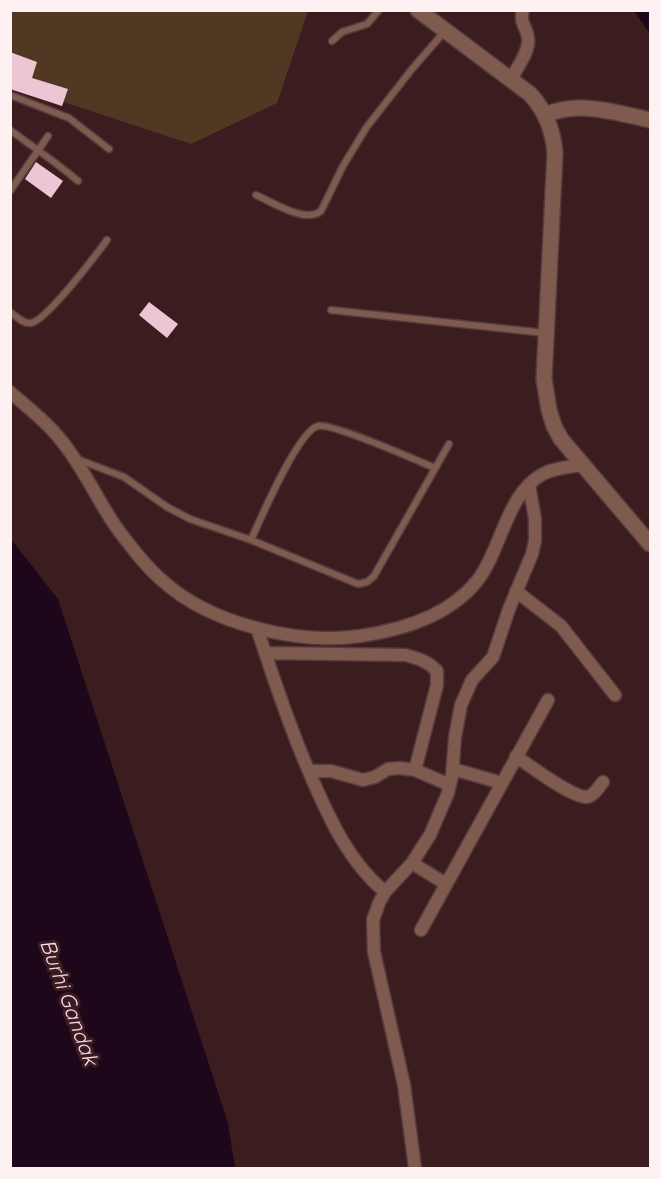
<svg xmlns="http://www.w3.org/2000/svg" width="661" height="1179" viewBox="0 0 661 1179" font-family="Quicksand,sans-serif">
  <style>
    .green { fill: #513823 }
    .water { fill: #1f071b }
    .building { fill: #edc6d4 }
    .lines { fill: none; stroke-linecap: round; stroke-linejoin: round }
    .service-casing { stroke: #563b3c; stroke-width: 9 }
    .minor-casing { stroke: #563b3c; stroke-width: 15 }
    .tertiary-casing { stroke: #563b3c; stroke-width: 18 }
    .service { stroke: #7e5a4f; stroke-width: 6 }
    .minor { stroke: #7e5a4f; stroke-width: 12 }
    .tertiary { stroke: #7e5a4f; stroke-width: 15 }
    .labels { text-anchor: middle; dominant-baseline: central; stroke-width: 6; stroke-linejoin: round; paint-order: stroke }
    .water-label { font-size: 21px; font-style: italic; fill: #fad8f2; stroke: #3b1d1f }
  </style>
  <rect width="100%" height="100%" fill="#3b1d1f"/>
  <path class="green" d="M 11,11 L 308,11 L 277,103 L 191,144 L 64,102 L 62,106 L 11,89 Z"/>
  <path class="water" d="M 634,11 L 650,11 L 650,34 Z
    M 10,538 L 58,599 L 228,1123 L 235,1168 L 11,1168 Z"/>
  <path class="building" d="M 10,52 L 37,62 L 32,78 L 68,89 L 62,106 L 10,89 Z
    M 36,162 L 63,181 L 51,198 L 25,179 Z
    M 149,302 L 178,324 L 167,338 L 139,315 Z"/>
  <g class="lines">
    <g class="service-casing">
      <path id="service" d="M 332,41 L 342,32 L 367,24 L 379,10
        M 10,95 L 69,118 L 109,149
        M 10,130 C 33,147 56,162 78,181
        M 10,191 L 48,136
        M 256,195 C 272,202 306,224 321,211 L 343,166 L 366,128 L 412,69 L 445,31
        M 331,310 L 545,333
        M 10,312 C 16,316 23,324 31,323 C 46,321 96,255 107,240
        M 77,459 L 124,477 L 167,507 L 190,519 L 251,540 L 358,584 L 367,582 L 374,576 L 449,444
        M 251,540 C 260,520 298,431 318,426 C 333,423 416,460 435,468"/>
    </g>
    <g class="minor-casing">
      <path id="minor" d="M 511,79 C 517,68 530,51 528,38 C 527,27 519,23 523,10
        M 10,392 C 27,407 46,421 60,439 C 84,467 97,501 119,531 C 132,548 147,568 164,582 C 211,624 298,645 360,636 C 402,630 449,616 477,581 C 501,551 507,492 543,474 C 554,468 569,467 582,465
        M 516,591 L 561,626 L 615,695
        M 257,628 C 274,680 291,731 313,781 C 331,822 350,863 385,892
        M 265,653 L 405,655 C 417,658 428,661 437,671 L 437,685 L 415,770
        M 516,756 C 530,766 570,796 586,797 C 593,797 599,787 603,782
        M 453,769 L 502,783
        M 309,771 L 331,771 L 363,780 L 375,777 L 388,769 L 400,768 L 415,770 L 450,785
        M 412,863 L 446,884
        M 421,930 L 548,700
        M 415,1168 L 404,1085 L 374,952 L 373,920 L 379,903 L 385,892 L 412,863 L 430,835 L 448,793 L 452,776 L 455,737 L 461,705 L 472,680 L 493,657 L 509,609 L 532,554 L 535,541 L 535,519 L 529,485"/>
    </g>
    <g class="tertiary-casing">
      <path id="tertiary" d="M 418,10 L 530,94 C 546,111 553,130 555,153 L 544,379 L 549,410 L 554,426 L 561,439 L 650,544
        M 546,115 C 577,100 618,113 650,120"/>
    </g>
    <use href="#service" class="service"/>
    <use href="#minor" class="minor"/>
    <use href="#tertiary" class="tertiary"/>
  </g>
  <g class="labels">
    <g class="water-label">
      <text transform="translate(70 1002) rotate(70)">Burhi Gandak</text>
    </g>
  </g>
  <rect width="661" height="1179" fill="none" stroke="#fef1f1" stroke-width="24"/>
</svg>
